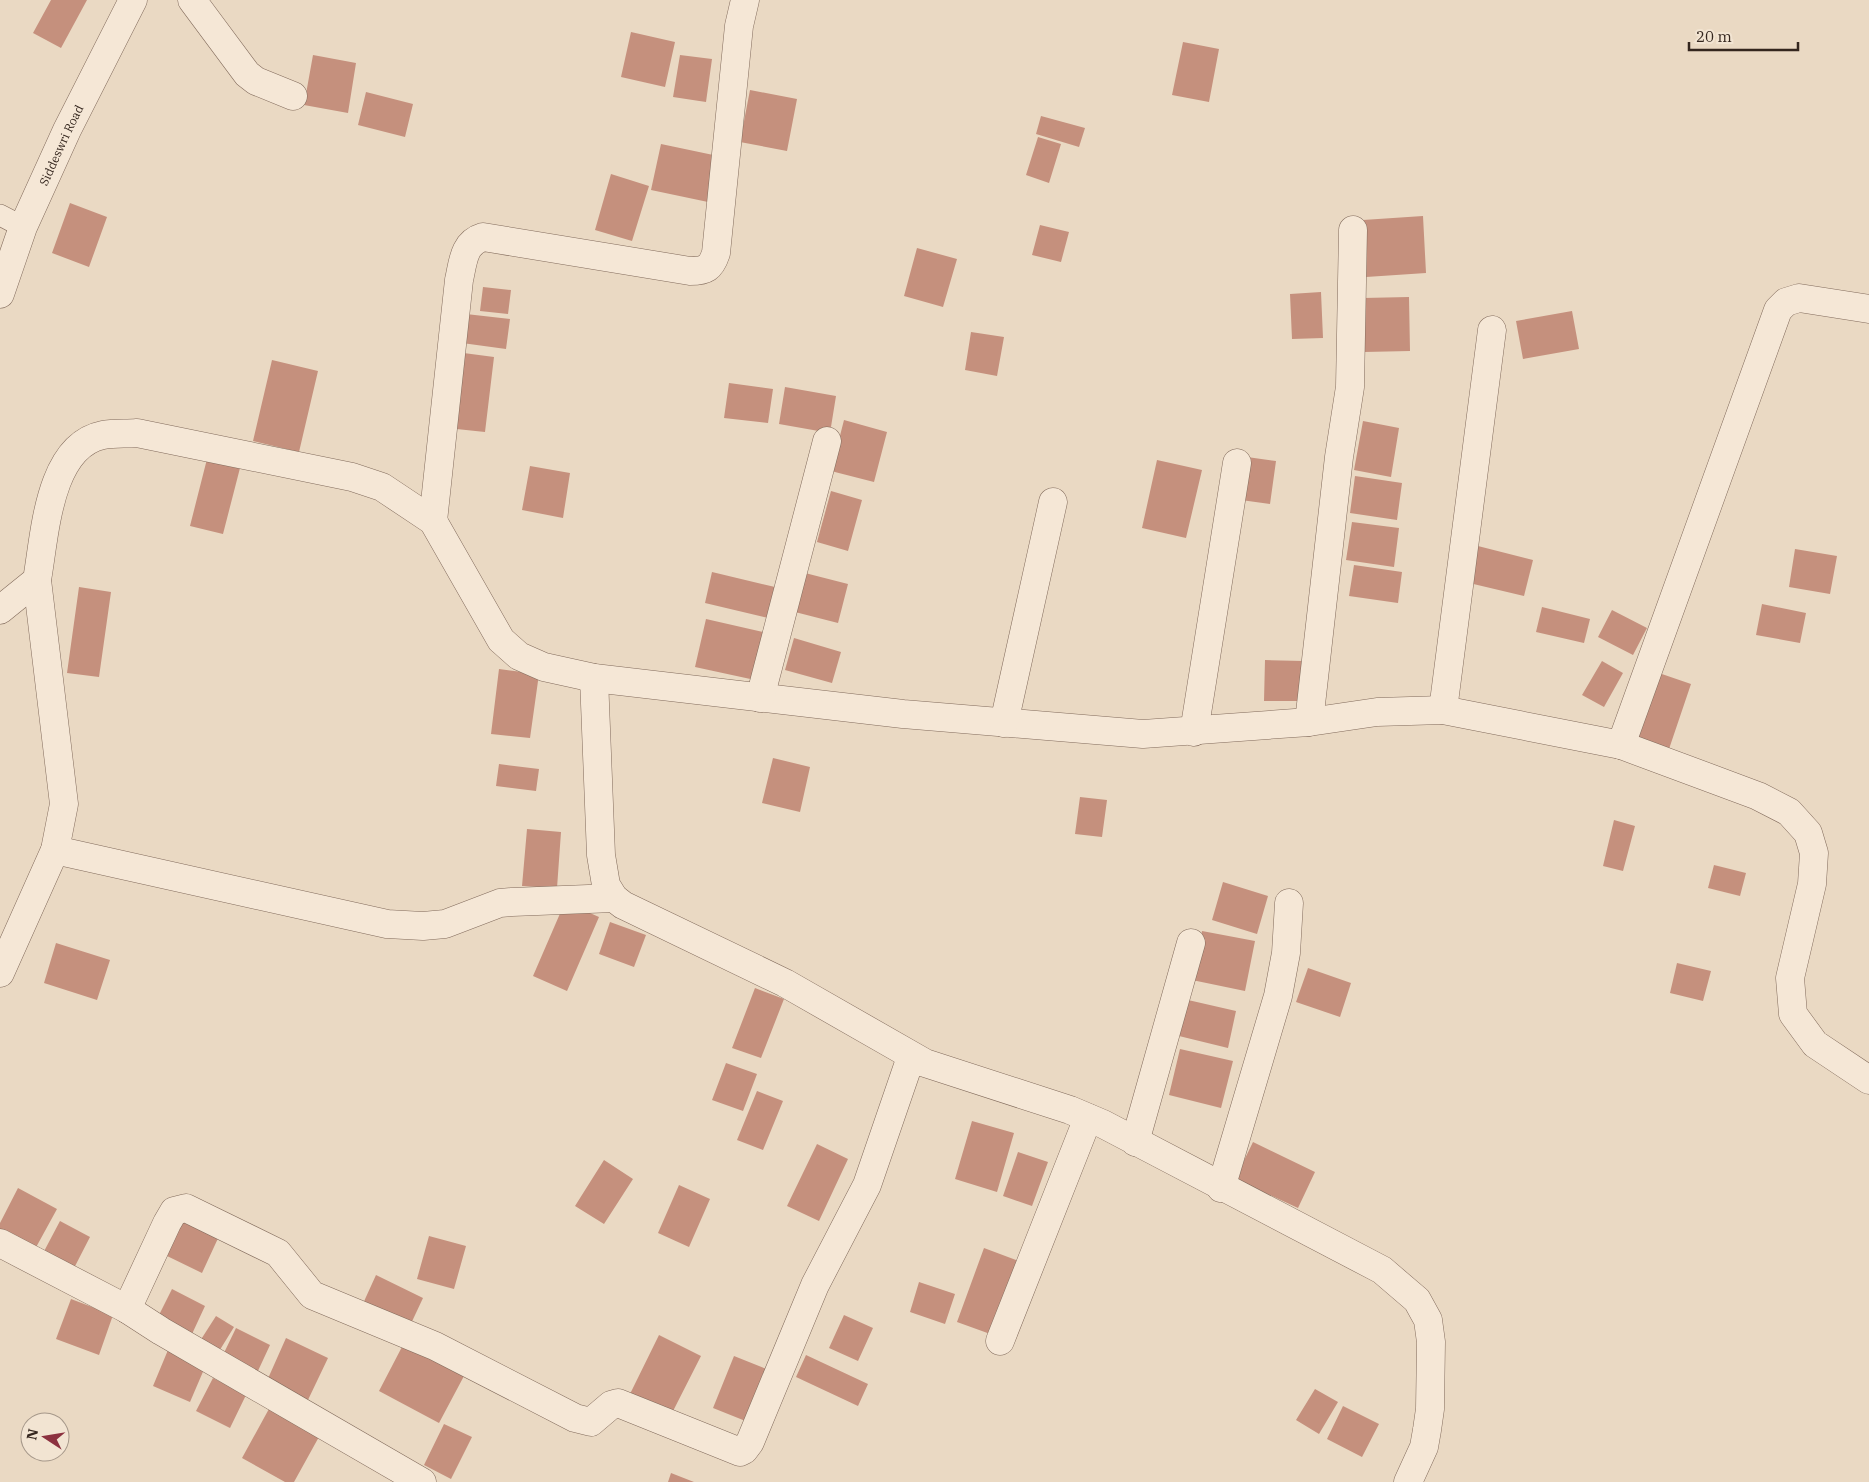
<svg xmlns="http://www.w3.org/2000/svg" width="1869" height="1482" viewBox="0 0 1869 1482" font-family="'IBM Plex Serif',serif">
  <style>
    .building { fill: #c5907d }
    .lines { fill: none; stroke-linecap: round; stroke-linejoin: round }
    .lane-casing { stroke: #826b5c; stroke-width: 22 }
    .street-casing { stroke: #826b5c; stroke-width: 29 }
    .lane { stroke: #f5e7d6; stroke-width: 21 }
    .street { stroke: #f5e7d6; stroke-width: 28 }
    .labels { text-anchor: middle; dominant-baseline: central; stroke-width: 4; stroke-linejoin: round; paint-order: stroke }
    .street-label { font-size: 12px; fill: #34261e; stroke: #f2e4d2 }
  </style>
  <rect width="100%" height="100%" fill="#ead9c3"/>
  <path class="building" d="M 51,0 L 87,0 L 61,48 L 33,33 Z
    M 631,32 L 675,42 L 665,87 L 621,77 Z
    M 1183,42 L 1219,49 L 1209,102 L 1172,95 Z
    M 313,55 L 356,63 L 348,113 L 304,105 Z
    M 680,55 L 712,59 L 706,102 L 673,97 Z
    M 750,90 L 797,99 L 787,151 L 740,142 Z
    M 366,92 L 413,104 L 405,137 L 358,125 Z
    M 1041,116 L 1085,128 L 1079,147 L 1036,134 Z
    M 1038,137 L 1061,144 L 1049,183 L 1026,175 Z
    M 661,144 L 718,156 L 708,202 L 651,190 Z
    M 611,174 L 649,186 L 632,241 L 595,230 Z
    M 70,203 L 107,217 L 89,267 L 52,253 Z
    M 1423,216 L 1426,273 L 1366,277 L 1363,220 Z
    M 1040,225 L 1069,232 L 1061,262 L 1032,255 Z
    M 917,248 L 957,259 L 943,307 L 904,296 Z
    M 483,287 L 511,290 L 508,314 L 480,311 Z
    M 1321,292 L 1323,338 L 1292,339 L 1290,294 Z
    M 1409,297 L 1410,351 L 1364,352 L 1363,298 Z
    M 1572,311 L 1579,349 L 1523,359 L 1516,321 Z
    M 466,314 L 510,319 L 506,349 L 462,343 Z
    M 971,332 L 1004,337 L 997,376 L 965,370 Z
    M 456,352 L 494,357 L 485,432 L 447,428 Z
    M 272,360 L 318,371 L 299,452 L 253,441 Z
    M 729,383 L 773,389 L 768,423 L 724,418 Z
    M 785,387 L 836,396 L 830,433 L 779,424 Z
    M 844,420 L 887,432 L 874,482 L 831,471 Z
    M 1363,421 L 1399,428 L 1391,477 L 1354,470 Z
    M 1247,457 L 1276,461 L 1270,504 L 1241,500 Z
    M 207,459 L 240,468 L 223,534 L 190,526 Z
    M 1157,460 L 1202,470 L 1186,538 L 1142,528 Z
    M 530,466 L 570,473 L 563,518 L 522,510 Z
    M 1355,476 L 1402,483 L 1397,520 L 1350,513 Z
    M 831,491 L 862,500 L 848,551 L 817,542 Z
    M 1352,522 L 1399,528 L 1394,567 L 1346,560 Z
    M 1474,545 L 1533,560 L 1524,596 L 1465,582 Z
    M 1795,549 L 1837,556 L 1830,594 L 1789,587 Z
    M 1354,565 L 1402,572 L 1398,603 L 1349,596 Z
    M 712,572 L 775,587 L 768,618 L 705,603 Z
    M 805,573 L 848,584 L 838,623 L 795,612 Z
    M 79,587 L 111,592 L 99,677 L 67,673 Z
    M 1762,604 L 1806,613 L 1800,643 L 1756,635 Z
    M 1542,607 L 1590,619 L 1584,643 L 1536,632 Z
    M 1612,610 L 1647,628 L 1633,655 L 1598,637 Z
    M 706,619 L 767,633 L 755,680 L 695,667 Z
    M 794,638 L 841,652 L 832,683 L 785,670 Z
    M 1265,660 L 1303,661 L 1302,701 L 1264,701 Z
    M 1602,661 L 1623,673 L 1604,707 L 1582,695 Z
    M 499,669 L 539,674 L 530,738 L 491,734 Z
    M 1656,672 L 1691,684 L 1669,749 L 1634,737 Z
    M 773,758 L 810,767 L 800,812 L 762,803 Z
    M 499,764 L 539,769 L 536,791 L 496,786 Z
    M 1080,797 L 1107,800 L 1102,837 L 1075,834 Z
    M 1614,820 L 1635,826 L 1623,871 L 1603,866 Z
    M 527,829 L 561,832 L 557,888 L 522,886 Z
    M 1714,865 L 1746,873 L 1740,896 L 1708,888 Z
    M 1223,882 L 1268,896 L 1257,934 L 1212,920 Z
    M 565,902 L 599,917 L 567,991 L 533,976 Z
    M 610,922 L 646,935 L 634,967 L 599,954 Z
    M 1202,931 L 1255,941 L 1245,991 L 1192,980 Z
    M 56,943 L 110,960 L 97,1000 L 44,983 Z
    M 1677,963 L 1711,971 L 1703,1001 L 1670,993 Z
    M 1308,968 L 1351,983 L 1340,1017 L 1296,1002 Z
    M 755,988 L 784,999 L 761,1058 L 732,1048 Z
    M 1188,1000 L 1236,1011 L 1228,1048 L 1179,1036 Z
    M 1180,1049 L 1233,1061 L 1221,1108 L 1169,1095 Z
    M 726,1063 L 757,1074 L 743,1111 L 712,1100 Z
    M 757,1091 L 783,1101 L 763,1150 L 737,1140 Z
    M 972,1121 L 1014,1133 L 997,1192 L 955,1179 Z
    M 1253,1142 L 1315,1172 L 1298,1208 L 1235,1179 Z
    M 817,1144 L 848,1159 L 819,1221 L 787,1206 Z
    M 1018,1152 L 1048,1162 L 1032,1206 L 1003,1196 Z
    M 604,1160 L 633,1179 L 604,1224 L 575,1206 Z
    M 679,1185 L 710,1199 L 689,1247 L 658,1233 Z
    M 18,1188 L 57,1209 L 34,1251 L 0,1232 L 0,1223 Z
    M 182,1217 L 220,1234 L 202,1273 L 165,1255 Z
    M 60,1221 L 90,1237 L 72,1272 L 41,1257 Z
    M 429,1236 L 466,1246 L 454,1289 L 417,1279 Z
    M 984,1248 L 1019,1261 L 993,1335 L 957,1322 Z
    M 376,1275 L 423,1298 L 408,1330 L 361,1308 Z
    M 919,1282 L 955,1294 L 945,1324 L 910,1312 Z
    M 172,1289 L 205,1306 L 192,1334 L 158,1317 Z
    M 71,1299 L 113,1315 L 99,1355 L 56,1339 Z
    M 844,1315 L 873,1328 L 858,1361 L 829,1348 Z
    M 216,1316 L 234,1327 L 218,1353 L 200,1341 Z
    M 236,1328 L 270,1345 L 257,1373 L 222,1357 Z
    M 659,1335 L 701,1356 L 670,1417 L 629,1396 Z
    M 286,1338 L 328,1358 L 307,1402 L 266,1383 Z
    M 404,1343 L 464,1376 L 439,1423 L 379,1391 Z
    M 168,1350 L 205,1367 L 190,1402 L 153,1386 Z
    M 806,1355 L 868,1384 L 858,1406 L 796,1377 Z
    M 734,1356 L 774,1372 L 753,1424 L 713,1408 Z
    M 213,1378 L 246,1395 L 230,1428 L 196,1411 Z
    M 1315,1389 L 1338,1402 L 1319,1434 L 1296,1420 Z
    M 1343,1406 L 1379,1424 L 1362,1457 L 1327,1439 Z
    M 270,1407 L 320,1435 L 294,1482 L 285,1482 L 242,1458 Z
    M 444,1424 L 472,1437 L 451,1479 L 424,1465 Z
    M 671,1473 L 694,1482 L 668,1482 Z"/>
  <g class="lines">
    <g class="lane-casing">
      <path id="lane" d="M 0,215 L 23,227"/>
    </g>
    <g class="street-casing">
      <g id="street">
        <path d="M 192,0 L 247,74 L 256,81 L 293,96"/>
        <path id="s1" d="M 0,294 L 23,227 L 67,130 L 133,0"/>
        <path d="M 433,521 L 459,280 C 463,263 463,243 483,237 L 690,271 C 706,271 711,268 716,253 L 739,26 L 745,0"/>
        <path d="M 0,610 L 37,580 C 45,536 48,446 103,435 C 114,433 126,434 137,433 L 352,477 L 382,487 L 433,521 L 501,640 L 519,656 L 544,667 L 594,678 L 903,714 L 1143,734 L 1309,722 L 1377,712 L 1443,710 L 1621,745 L 1758,796 L 1789,812 L 1808,833 L 1814,853 L 1812,884 L 1790,978 L 1793,1014 L 1815,1044 L 1869,1080"/>
        <path d="M 594,678 L 601,855 L 606,885 L 614,898 L 623,905 L 785,983 L 925,1063 L 1070,1110 L 1103,1124 L 1382,1270 L 1417,1300 L 1428,1320 L 1431,1342 L 1430,1409 L 1427,1430 L 1424,1447 L 1408,1482"/>
        <path d="M 760,698 L 827,441"/>
        <path d="M 1443,710 L 1492,330"/>
        <path d="M 1309,722 L 1339,457 L 1350,387 L 1353,230"/>
        <path d="M 1004,723 L 1053,502"/>
        <path d="M 1194,732 L 1237,463"/>
        <path d="M 1621,745 L 1778,310 L 1786,302 L 1799,298 L 1869,309"/>
        <path d="M 55,850 L 387,924 L 423,926 L 445,924 L 500,903 L 512,902 L 614,898"/>
        <path d="M 0,973 L 55,850 L 64,804 L 37,580"/>
        <path d="M 1135,1142 L 1191,943"/>
        <path d="M 1221,1188 L 1278,996 L 1286,953 L 1289,903"/>
        <path d="M 0,1243 L 127,1309 L 161,1331 L 422,1482"/>
        <path d="M 127,1309 L 167,1223 L 174,1211 L 186,1208 L 278,1253 L 312,1295 L 435,1346 L 575,1418 L 591,1422 L 611,1405 L 618,1403 L 740,1452 L 744,1450 L 750,1442 L 815,1285 L 867,1185 L 911,1057"/>
        <path d="M 1000,1341 L 1088,1118"/>
      </g>
    </g>
    <use href="#lane" class="lane"/>
    <use href="#street" class="street"/>
  </g>
  <g class="labels">
    <g class="street-label">
      <text stroke="none"><textPath href="#s1" startOffset="161">Siddeswri Road</textPath></text>
    </g>
  </g>
  <g transform="translate(45 1437) rotate(282)"><circle r="24" fill="#f2e4d2" stroke="#a6988a"/>
  <path d="M0-4L9 19L0 12L-9 19Z" fill="#8c313f"/>
  <text y="-8" font-size="14" font-weight="bold" text-anchor="middle" fill="#34261e">N</text>
  </g>
  <path d="M1689 42v8h109v-8" fill="none" stroke="#34261e" stroke-width="2.5"/>
  <text x="1696" y="42" font-size="15" fill="#34261e" stroke="#f2e4d2" stroke-width="4" paint-order="stroke">20 m</text>
</svg>
